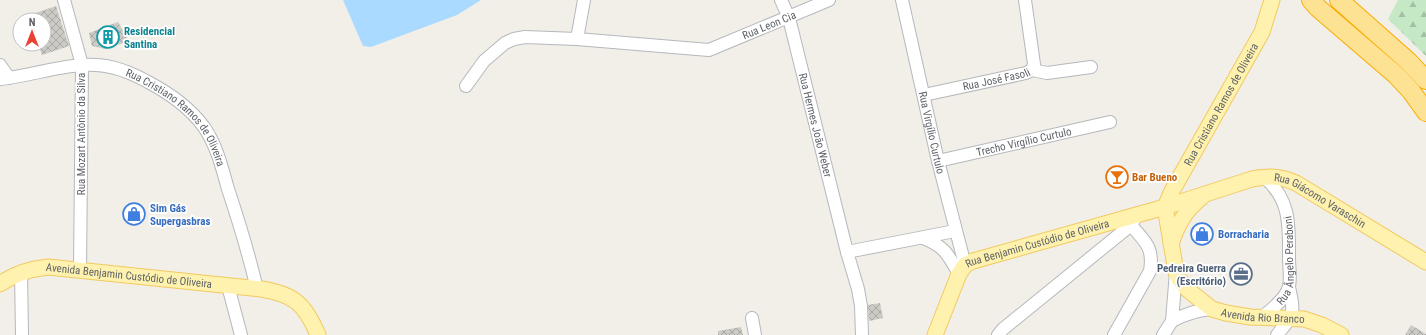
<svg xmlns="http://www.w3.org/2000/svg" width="1426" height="335" viewBox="0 0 1426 335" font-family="'Roboto Condensed',sans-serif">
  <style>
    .forest { fill: url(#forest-firs) }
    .water { fill: #aadaff }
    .building { fill: url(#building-cross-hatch) }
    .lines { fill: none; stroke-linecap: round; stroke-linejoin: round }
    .minor-casing { stroke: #b5b8bc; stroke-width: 14 }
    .major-casing { stroke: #f2c960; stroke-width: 17 }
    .highway-casing { stroke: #f9ab00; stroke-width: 20 }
    .minor { stroke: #fff; stroke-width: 12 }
    .major { stroke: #fff2af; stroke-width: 15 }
    .highway { stroke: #fde293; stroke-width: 18 }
    .labels { text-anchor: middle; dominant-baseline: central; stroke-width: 3.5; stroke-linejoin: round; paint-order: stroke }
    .street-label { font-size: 11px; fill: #5f6368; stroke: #fff }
    .culture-label { font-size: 11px; font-weight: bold; fill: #0d838f; stroke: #fff; text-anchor: start }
    .food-label { font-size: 11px; font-weight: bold; fill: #c56008; stroke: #fff; text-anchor: start }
    .shop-label { font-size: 11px; font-weight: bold; fill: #366cbe; stroke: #fff; text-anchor: start }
    .service-label { font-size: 11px; font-weight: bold; fill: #4e5e75; stroke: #fff; text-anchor: end }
  </style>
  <defs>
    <pattern id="forest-firs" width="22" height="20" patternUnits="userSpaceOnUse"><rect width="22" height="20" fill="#c5e8c5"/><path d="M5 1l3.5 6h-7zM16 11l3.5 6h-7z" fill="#a3c0a4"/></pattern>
    <pattern id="building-cross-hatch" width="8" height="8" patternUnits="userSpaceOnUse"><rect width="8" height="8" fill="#cccac5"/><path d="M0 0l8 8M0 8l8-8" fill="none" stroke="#a9a8a4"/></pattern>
  </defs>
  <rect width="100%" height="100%" fill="#f1efe8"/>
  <path class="forest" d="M 1398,0 L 1426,0 L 1426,56 L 1388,19 Z"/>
  <path class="water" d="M 343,0 L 481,0 L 457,15 L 371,47 L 363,46 Z"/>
  <path class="building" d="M 56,6 L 69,46 L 42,55 L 38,44 L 44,44 L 44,20 L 19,20 L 18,19 Z
    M 118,22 L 129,41 L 106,49 L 92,46 L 89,33 Z
    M 880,303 L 883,318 L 869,321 L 868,305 Z
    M 1411,325 L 1426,334 L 1426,335 L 1405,335 Z
    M 741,327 L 743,335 L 718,335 L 718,331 Z"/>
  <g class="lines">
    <g class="minor-casing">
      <g id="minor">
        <path d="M 64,0 L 82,65 L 80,270"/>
        <path id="s1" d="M 781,0 L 789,18 L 847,252 L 858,289 L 861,306 L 862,335"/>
        <path id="s2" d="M 902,0 L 938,161 L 965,265"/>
        <path d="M 1025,0 L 1033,57 L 1034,64 L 1032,70"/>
        <path d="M 577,39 L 584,0"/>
        <path d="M 0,65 L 9,78"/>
        <path id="s3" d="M 0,79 C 31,76 66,63 96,65 C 115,66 132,73 148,82 C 169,93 190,108 204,127 C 217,146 222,168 228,189 C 239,222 249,255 257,289"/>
        <path id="s4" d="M 466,86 L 484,61 L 505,43 L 514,39 L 525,37 L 577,39 L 709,50 L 829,0"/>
        <path id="s5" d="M 924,95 L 1026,73 L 1032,70 L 1047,73 L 1091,67"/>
        <path id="s6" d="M 938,161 L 1110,122"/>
        <path d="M 923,238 C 944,246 948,254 959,274"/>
        <path d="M 847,252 L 955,231"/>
        <path d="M 21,272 L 22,335"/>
        <path d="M 228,286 L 241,335"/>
        <path d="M 752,318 L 755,335"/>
        <path id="s7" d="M 1261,318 C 1270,311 1287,298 1289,286 C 1291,278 1289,267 1289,258 C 1289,225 1291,200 1264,177"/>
        <path d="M 1172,321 C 1185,314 1197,310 1212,309"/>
        <path d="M 998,335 L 1003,329 L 1131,225 L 1137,215"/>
        <path d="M 1114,335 L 1150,271 C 1154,247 1145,242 1131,225"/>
        <path d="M 1163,335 L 1172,321 L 1176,272"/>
        <path d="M 1277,335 C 1294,314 1295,314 1289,287"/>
      </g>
    </g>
    <g class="major-casing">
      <g id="major">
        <path id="s8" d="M 1165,207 L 1176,272 L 1179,279 L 1188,290 L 1212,309 L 1226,313 L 1250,317 L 1304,319 L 1322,325 L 1341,335"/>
        <path id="s9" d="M 1165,207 L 1172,191 L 1262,32 L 1272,0"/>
        <path d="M 1171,244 C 1178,223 1185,211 1202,197"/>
        <path id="s10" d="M 0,284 C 15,273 30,269 48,267 L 261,289 C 294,294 305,304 318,335"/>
        <path id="s11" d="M 935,335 L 959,274 L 965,265 L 973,261 L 1165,207 L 1252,179 C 1270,176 1280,176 1296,183 L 1426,262"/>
      </g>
    </g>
    <g class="highway-casing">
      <path id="highway" d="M 1311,0 L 1318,8 L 1396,75 L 1411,91 L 1426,112
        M 1339,0 L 1409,62 L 1426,80"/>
    </g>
    <use href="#minor" class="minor"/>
    <use href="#major" class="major"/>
    <use href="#highway" class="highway"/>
  </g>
  <defs>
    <g id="building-ring" transform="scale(1.15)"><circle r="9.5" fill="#fff" stroke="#0f9aa8" stroke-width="1.5"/><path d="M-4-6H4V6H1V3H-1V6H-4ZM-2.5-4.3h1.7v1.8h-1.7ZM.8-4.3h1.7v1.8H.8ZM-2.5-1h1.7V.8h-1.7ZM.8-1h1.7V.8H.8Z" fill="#0f9aa8"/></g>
    <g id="bar-ring" transform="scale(1.15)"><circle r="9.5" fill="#fff" stroke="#e8710a" stroke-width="1.5"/><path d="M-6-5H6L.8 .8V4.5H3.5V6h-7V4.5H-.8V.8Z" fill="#e8710a"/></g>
    <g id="shop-ring" transform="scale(1.15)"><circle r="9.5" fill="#fff" stroke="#3f7fe0" stroke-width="1.5"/><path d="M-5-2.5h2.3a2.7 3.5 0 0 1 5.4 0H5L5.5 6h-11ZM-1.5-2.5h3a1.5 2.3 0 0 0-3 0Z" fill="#3f7fe0"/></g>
    <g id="office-ring" transform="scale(1.15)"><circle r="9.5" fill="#fff" stroke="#5c6f8a" stroke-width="1.5"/><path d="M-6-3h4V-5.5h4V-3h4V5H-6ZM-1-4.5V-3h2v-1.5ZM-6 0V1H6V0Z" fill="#5c6f8a"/></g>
  </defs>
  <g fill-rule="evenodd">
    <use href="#building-ring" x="108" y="37"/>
    <use href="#bar-ring" x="1117" y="177"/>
    <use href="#shop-ring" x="134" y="214"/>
    <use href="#shop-ring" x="1202" y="234"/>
    <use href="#office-ring" x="1241" y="274"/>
  </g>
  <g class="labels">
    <g class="street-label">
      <text stroke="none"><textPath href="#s4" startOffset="329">Rua Leon Cia</textPath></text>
      <text stroke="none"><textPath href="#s5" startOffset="74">Rua José Fasoli</textPath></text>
      <text stroke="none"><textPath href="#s9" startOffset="117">Rua Cristiano Ramos de Oliveira</textPath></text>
      <text stroke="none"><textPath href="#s3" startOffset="198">Rua Cristiano Ramos de Oliveira</textPath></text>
      <text stroke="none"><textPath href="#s1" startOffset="130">Rua Hermes João Weber</textPath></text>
      <text stroke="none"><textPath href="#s2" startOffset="136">Rua Virgílio Curtulo</textPath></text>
      <text transform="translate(81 134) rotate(-90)">Rua Mozart Antônio da Silva</text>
      <text stroke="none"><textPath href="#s6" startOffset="88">Trecho Virgílio Curtulo</textPath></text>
      <text stroke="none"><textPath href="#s11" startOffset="450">Rua Giácomo Varaschin</textPath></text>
      <text stroke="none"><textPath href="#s11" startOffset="152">Rua Benjamin Custódio de Oliveira</textPath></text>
      <text stroke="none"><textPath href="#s7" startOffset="68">Rua Ângelo Peraboni</textPath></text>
      <text stroke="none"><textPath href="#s10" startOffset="133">Avenida Benjamin Custódio de Oliveira</textPath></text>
      <text stroke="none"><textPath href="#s8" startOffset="170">Avenida Rio Branco</textPath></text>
    </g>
    <g class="culture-label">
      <text x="124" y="31">Residencial<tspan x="124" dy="13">Santina</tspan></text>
    </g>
    <g class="food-label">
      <text x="1132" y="177">Bar Bueno</text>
    </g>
    <g class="shop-label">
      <text x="150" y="208">Sim Gás<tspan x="150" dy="13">Supergasbras</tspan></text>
      <text x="1218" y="234">Borracharia</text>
    </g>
    <g class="service-label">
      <text x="1226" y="268">Pedreira Guerra<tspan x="1226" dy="13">(Escritório)</tspan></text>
    </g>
  </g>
  <g transform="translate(32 32)"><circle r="19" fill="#ffffff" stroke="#bfc1c3"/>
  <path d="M0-3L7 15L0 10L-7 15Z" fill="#ea4335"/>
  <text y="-6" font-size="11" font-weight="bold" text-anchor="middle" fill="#5f6368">N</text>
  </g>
</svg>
